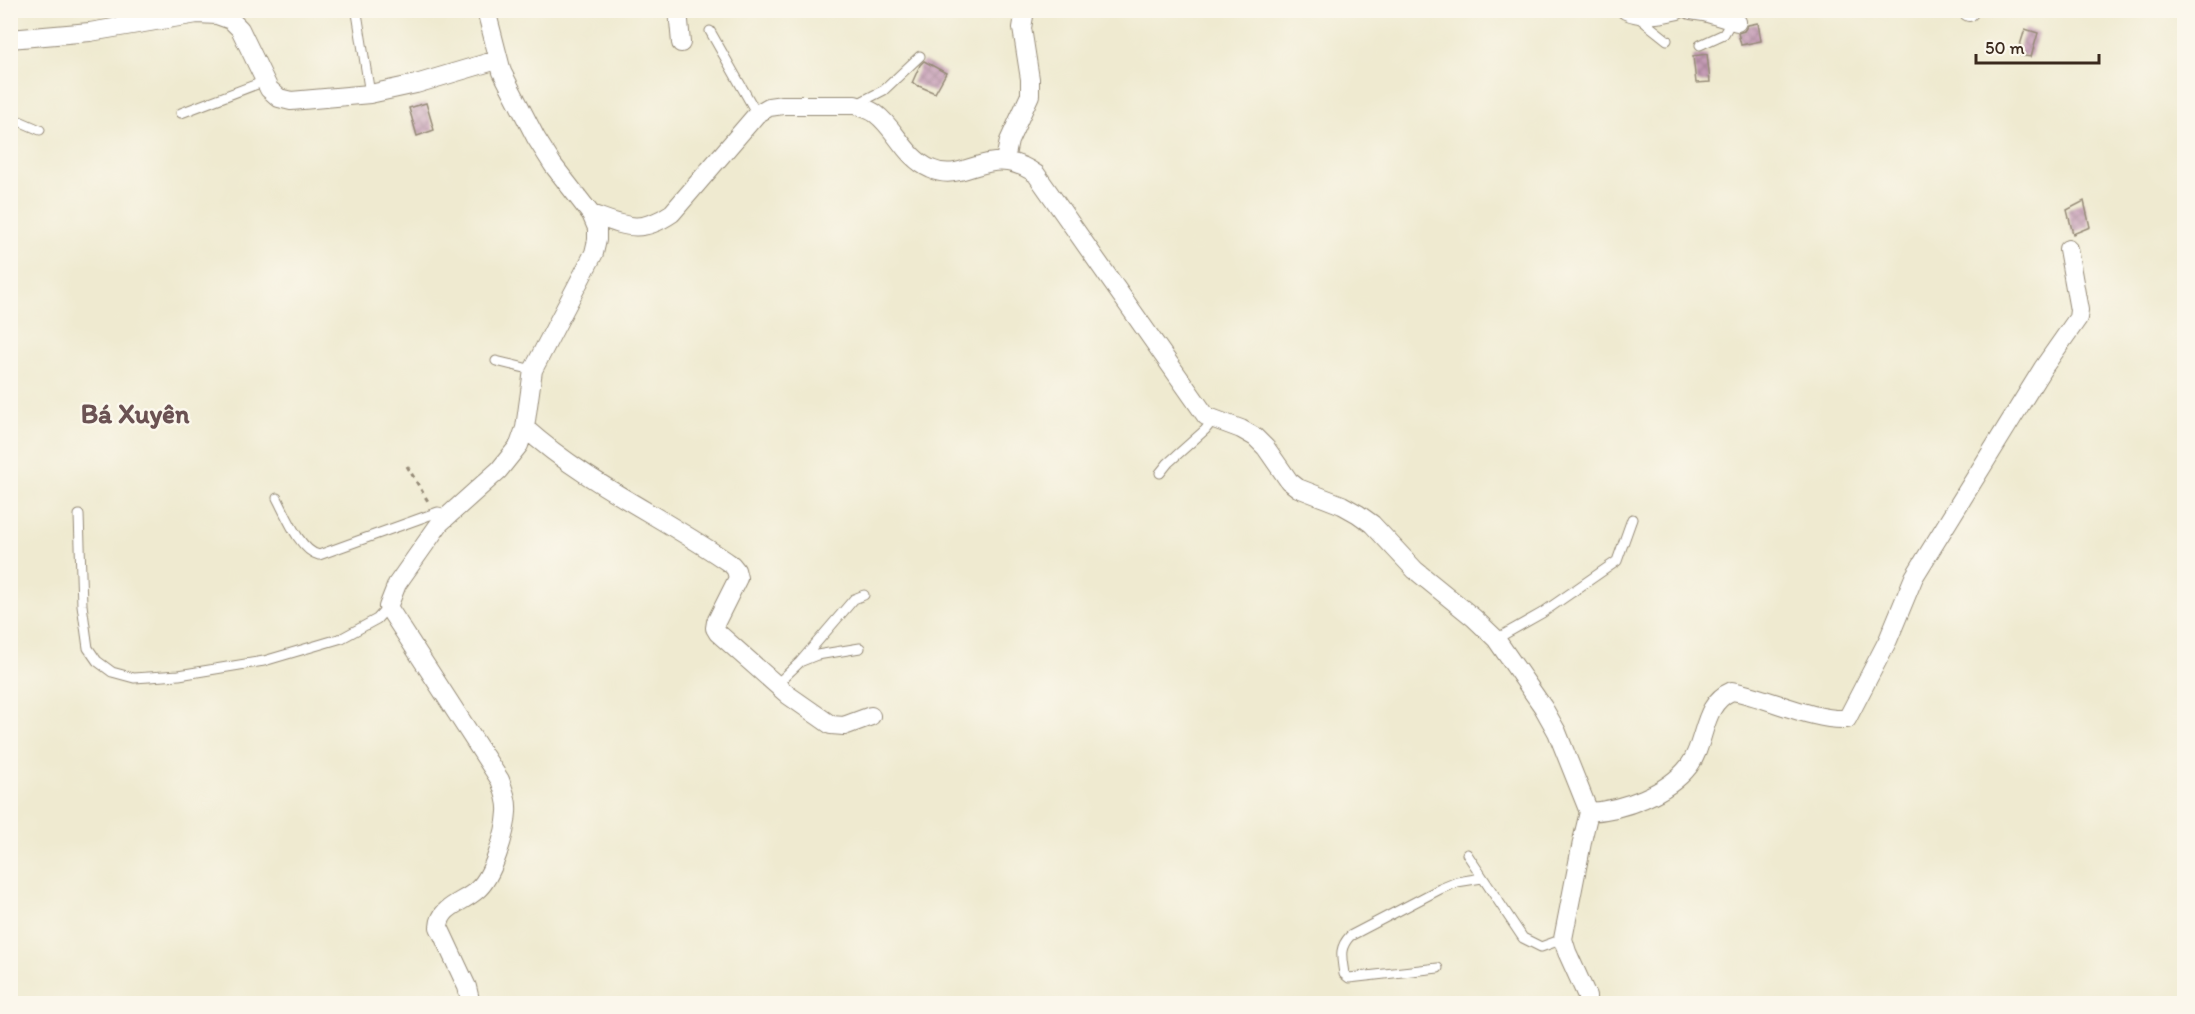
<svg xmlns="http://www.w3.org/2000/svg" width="2195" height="1014" viewBox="0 0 2195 1014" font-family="Itim,sans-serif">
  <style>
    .building { fill: url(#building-cross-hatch) }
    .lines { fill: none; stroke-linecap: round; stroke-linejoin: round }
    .lane-casing { stroke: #958a77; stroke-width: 11 }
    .street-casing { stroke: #958a77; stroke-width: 20 }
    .path { stroke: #958a77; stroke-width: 3; stroke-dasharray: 4.5 4.5; stroke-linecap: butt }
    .lane { stroke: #fff; stroke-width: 9 }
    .street { stroke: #fff; stroke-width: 18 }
    .labels { text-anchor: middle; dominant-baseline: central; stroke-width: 5; stroke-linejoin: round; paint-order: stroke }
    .district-label { font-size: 27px; font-weight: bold; fill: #6b5253; stroke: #fbf7ec }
  </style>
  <defs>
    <pattern id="building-cross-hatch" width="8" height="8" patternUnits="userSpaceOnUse" patternTransform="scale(1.5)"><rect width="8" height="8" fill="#c59bb5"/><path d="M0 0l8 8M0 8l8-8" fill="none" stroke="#a17f93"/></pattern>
  </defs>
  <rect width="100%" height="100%" fill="#fbf7ec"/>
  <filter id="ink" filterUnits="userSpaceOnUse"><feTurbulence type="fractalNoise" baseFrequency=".0167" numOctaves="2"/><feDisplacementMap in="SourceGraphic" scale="12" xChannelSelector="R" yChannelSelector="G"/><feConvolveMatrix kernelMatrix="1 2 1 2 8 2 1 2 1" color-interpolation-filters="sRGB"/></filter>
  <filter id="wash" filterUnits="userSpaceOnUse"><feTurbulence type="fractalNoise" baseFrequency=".008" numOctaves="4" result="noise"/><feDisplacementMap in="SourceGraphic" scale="24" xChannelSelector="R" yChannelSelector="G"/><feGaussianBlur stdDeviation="1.35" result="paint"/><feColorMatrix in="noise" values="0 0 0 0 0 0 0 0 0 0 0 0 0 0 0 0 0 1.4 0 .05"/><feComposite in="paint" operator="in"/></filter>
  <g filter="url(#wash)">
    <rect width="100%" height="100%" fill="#efead0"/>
    <g id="blocks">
      <path class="building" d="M 1758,23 L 1761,41 L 1741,45 L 1738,33 L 1744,31 L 1748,25 Z
        M 2025,29 L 2038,33 L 2031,57 L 2017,55 Z
        M 1707,54 L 1710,82 L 1696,83 L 1693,56 Z
        M 924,61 L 946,73 L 935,93 L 912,83 L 920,65 Z
        M 426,103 L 434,130 L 417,136 L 409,108 Z
        M 2084,201 L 2090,227 L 2073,234 L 2067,210 Z"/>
    </g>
  </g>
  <g filter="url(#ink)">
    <use href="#blocks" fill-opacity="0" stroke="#958a77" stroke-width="1.5"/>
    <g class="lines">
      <g class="lane-casing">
        <path id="lane" d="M 121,10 L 123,27
          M 357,13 L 370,94
          M 1638,17 L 1667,40
          M 710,31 L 757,114
          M 1700,45 L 1724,34 L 1732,20
          M 857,104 L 884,90 L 920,56
          M 181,113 L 265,81
          M 10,117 L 40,130
          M 496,361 L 533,370
          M 1160,473 L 1168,463 L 1205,430 L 1209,425 L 1206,416
          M 277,498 C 286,515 300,551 319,555 L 438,512 L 447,514
          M 79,515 L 82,605 L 88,648 L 97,661 L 112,672 L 134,678 L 179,675 L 264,661 L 342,638 L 377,619 L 388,607
          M 1496,639 L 1542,613 L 1617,561 L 1632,519
          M 802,661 L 817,655 L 860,648
          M 777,684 L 800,662 L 854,599 L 864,595
          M 1467,854 L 1523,938 L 1541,947 L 1563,939
          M 1438,968 L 1349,978 L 1344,974 C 1342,958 1338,949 1350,936 L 1440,889 L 1457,882 L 1482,878"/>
      </g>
      <g class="street-casing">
        <path id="street" d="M 678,10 L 681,43
          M 1626,10 C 1643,18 1660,14 1678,10
          M 1691,10 L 1704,12 L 1737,22
          M 1966,10 L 1969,12
          M 10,39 L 90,32 L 197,14 L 217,15 L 231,20 L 240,29 L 269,89 L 279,98 L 291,101 L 370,94 L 416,84 L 497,60
          M 1005,160 L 1009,141 L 1030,95 L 1030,79 L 1022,28 L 1025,10
          M 591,214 C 625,226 640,235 672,213 L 757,114 L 769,107 L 783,105 L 855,105 C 862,108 870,109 876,114 C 896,129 905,158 931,169 C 966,185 989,141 1036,174 L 1206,416 L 1241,429 L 1255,437 L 1266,448 L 1289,481 L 1298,488 L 1342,505 L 1358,514 L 1372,524 L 1415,570 L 1474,618 L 1496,639 L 1543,707 L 1557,732 L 1589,812 L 1583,837 L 1563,939 L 1567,952 L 1587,996 L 1587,1004
          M 525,428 C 587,484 664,517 732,565 L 736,570 L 738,578 L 716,622 L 715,628 L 718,633 L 788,695 L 831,725 L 844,726 L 871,716
          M 1589,812 C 1623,810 1667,794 1689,766 C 1707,742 1701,704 1732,691 C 1767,697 1812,721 1847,719 L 1888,640 L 1914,577 L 2043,368 L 2078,318 L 2079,310 L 2068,249
          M 471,1004 L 467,987 L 439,927 C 440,906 463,903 477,890 C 493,877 506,832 507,812 C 508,801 504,791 500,780 L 388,607 L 397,584 L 440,523 L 499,470 L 519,445 L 525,428 L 533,370 L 594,253 L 597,240 L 597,228 L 591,214 L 553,165 L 536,138 L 502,72 L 486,10"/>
      </g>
      <path class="path" d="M 407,466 L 429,503"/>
      <use href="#lane" class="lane"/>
      <use href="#street" class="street"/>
    </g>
  </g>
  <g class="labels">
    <g class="district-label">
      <text x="135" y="413">Bá Xuyên</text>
    </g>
  </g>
  <rect width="2195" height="1014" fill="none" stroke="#fbf7ec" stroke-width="36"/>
  <path d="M1976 54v9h123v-9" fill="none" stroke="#3b2a1e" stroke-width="3"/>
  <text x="1985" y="54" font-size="18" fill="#3b2a1e" stroke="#fbf7ec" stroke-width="4.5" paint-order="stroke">50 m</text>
</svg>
